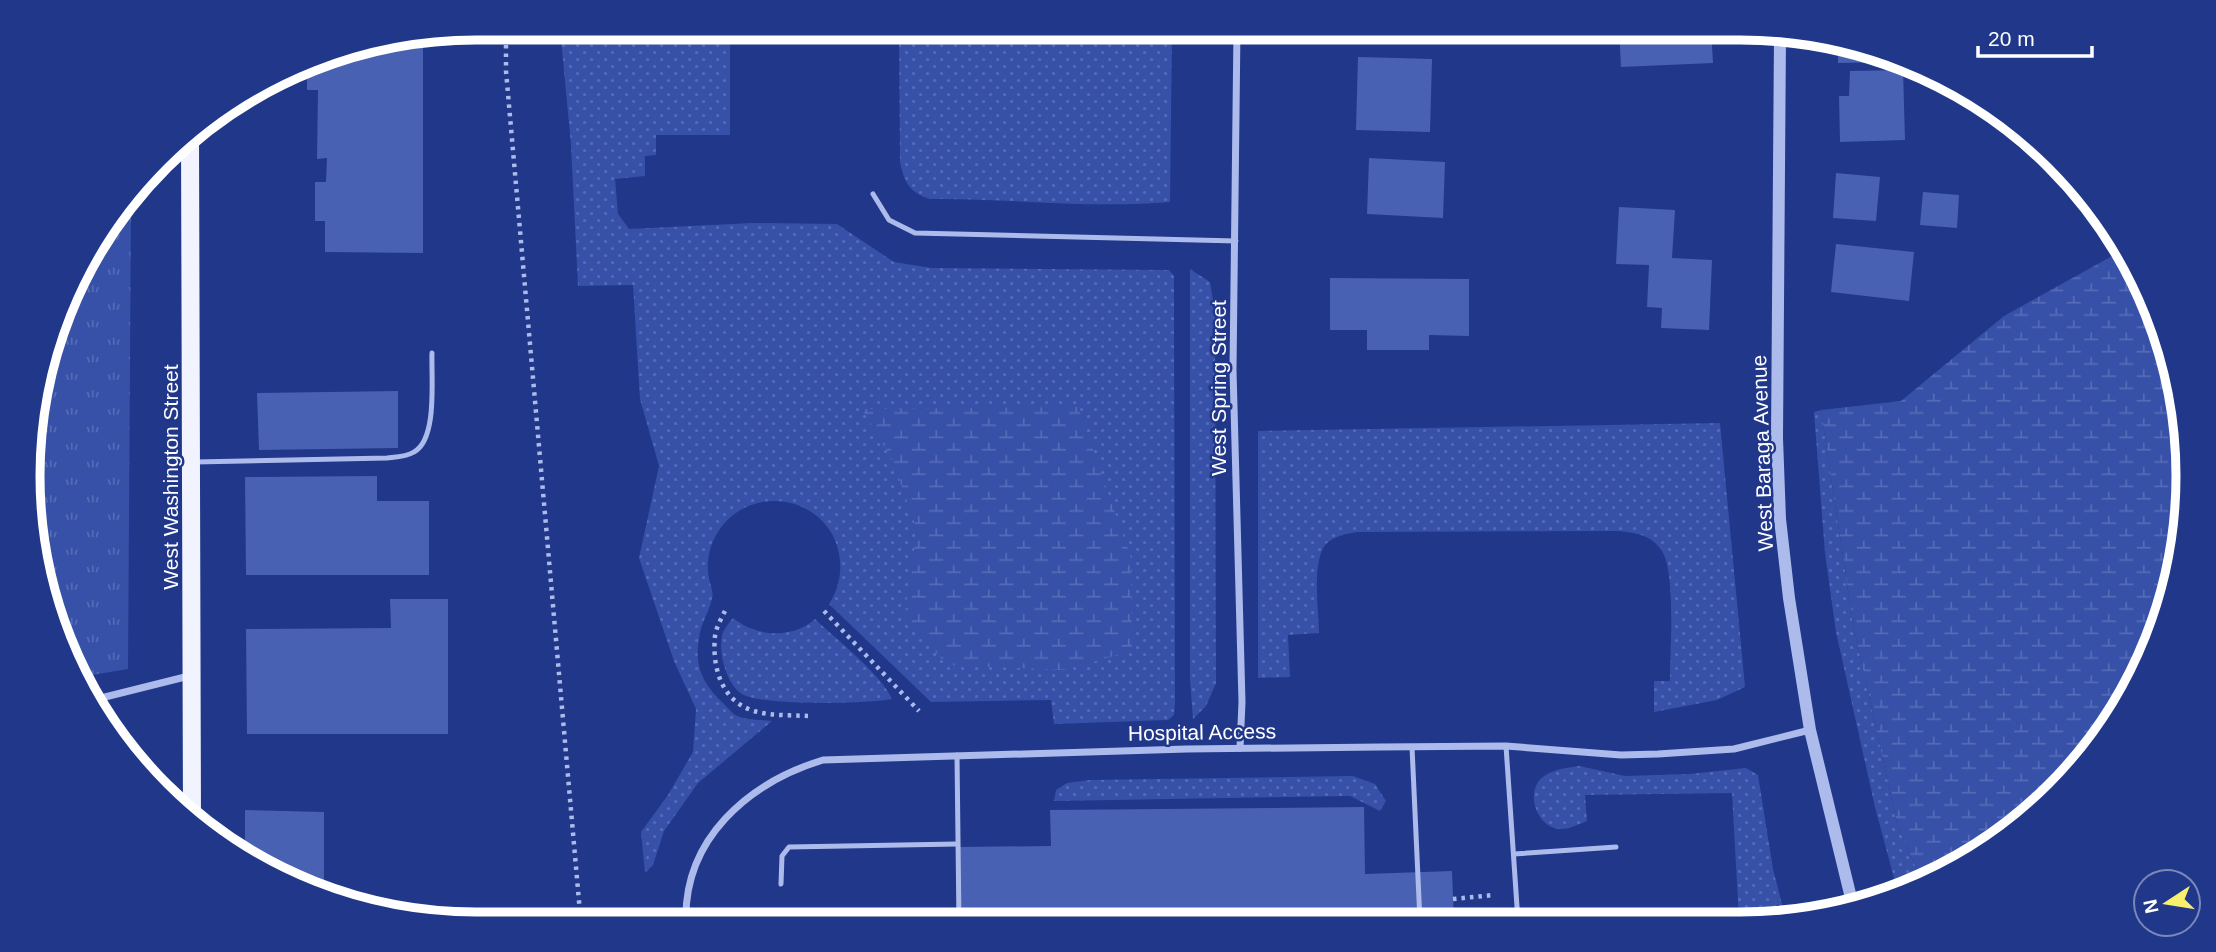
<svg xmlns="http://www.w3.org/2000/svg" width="2216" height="952" viewBox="0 0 2216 952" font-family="Arial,sans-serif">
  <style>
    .grass { fill: url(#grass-dots) }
    .wetland { fill: url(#wetland-marsh) }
    .park { fill: url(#park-tufts) }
    .building { fill: #4961b2 }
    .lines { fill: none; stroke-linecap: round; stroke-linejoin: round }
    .path { stroke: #acbbeb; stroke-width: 4.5; stroke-dasharray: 3.5 5; stroke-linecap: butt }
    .service { stroke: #acbbeb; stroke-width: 5 }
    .minor { stroke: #acbbeb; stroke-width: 7 }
    .tertiary { stroke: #acbbeb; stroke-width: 12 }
    .primary { stroke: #f1f3fe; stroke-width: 18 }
    .labels { text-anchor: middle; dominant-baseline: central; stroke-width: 5; stroke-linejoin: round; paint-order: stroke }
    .street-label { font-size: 21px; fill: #fff; stroke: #20378a }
    .rim { fill: none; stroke: #fff; stroke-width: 9 }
  </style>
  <defs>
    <pattern id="grass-dots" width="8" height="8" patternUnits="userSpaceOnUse" patternTransform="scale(1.75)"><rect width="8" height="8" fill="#3751a9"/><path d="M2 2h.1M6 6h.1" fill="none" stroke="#556bb6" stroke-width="1.8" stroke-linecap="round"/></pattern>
    <pattern id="wetland-marsh" width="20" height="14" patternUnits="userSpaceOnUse" patternTransform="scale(1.75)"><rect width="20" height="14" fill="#3751a9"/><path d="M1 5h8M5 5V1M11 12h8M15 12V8" fill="none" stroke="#556bb6"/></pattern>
    <pattern id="park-tufts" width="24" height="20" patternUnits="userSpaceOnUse" patternTransform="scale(1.75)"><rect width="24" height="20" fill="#3751a9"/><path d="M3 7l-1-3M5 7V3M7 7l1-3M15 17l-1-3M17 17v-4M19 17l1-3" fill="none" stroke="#556bb6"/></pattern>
  </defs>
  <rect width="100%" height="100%" fill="#20378a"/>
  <g class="grass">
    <path d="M 560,28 L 730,28 L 730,135 L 656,135 L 656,155 L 645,156 L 645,176 L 615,179 L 618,214 L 629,229 L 752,223 L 837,224 L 894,262 L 931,268 L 1169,270 L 1174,276 L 1175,704 L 1174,715 L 1168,720 L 1054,724 L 1051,700 L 931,702 L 829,604 C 843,582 844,557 832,534 C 806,489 739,490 715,537 C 709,548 706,565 709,578 C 710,585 714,591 712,599 C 709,612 700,625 699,639 C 694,668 704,685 724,704 C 729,709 734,716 740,717 C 750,720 762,720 772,721 L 698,783 L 664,831 L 653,865 L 645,873 L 641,832 L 668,795 L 693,752 L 696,709 L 674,661 L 639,558 L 659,466 L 640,399 L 633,285 L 578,286 L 571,145 Z"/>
    <path d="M 899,28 L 1172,28 L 1170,202 C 1091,209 1010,198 930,199 C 910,193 904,182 900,162 Z"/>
    <path d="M 1190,269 L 1210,282 L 1215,312 L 1216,683 L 1206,706 L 1193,719 L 1190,680 Z"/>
    <path d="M 1821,410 L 1853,624 L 1897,823 L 1923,884 L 1898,893 L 1875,807 L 1836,632 L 1825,553 L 1814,412 Z"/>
    <path d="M 1720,423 L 1745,687 L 1717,700 L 1654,712 L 1654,681 L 1670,681 C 1670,652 1676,573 1662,551 C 1652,535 1636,533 1619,531 L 1357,532 C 1346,534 1334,536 1326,544 C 1311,561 1319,612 1319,633 L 1288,635 L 1290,677 L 1258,678 L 1258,431 Z"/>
    <path d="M 733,618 C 755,636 792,640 815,619 C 835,638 882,675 892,699 C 867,704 760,706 742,694 C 727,685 718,653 722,636 C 723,630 729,623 733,618 Z"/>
    <path d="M 1579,766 L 1625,776 L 1690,774 L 1746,768 L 1758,775 L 1773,869 L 1786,920 L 1739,920 L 1732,793 L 1585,795 L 1587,821 C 1579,824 1568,830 1560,829 C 1539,828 1527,799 1538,782 C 1547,770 1565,768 1579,766 Z"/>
    <path d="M 1353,776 L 1375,784 L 1386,801 L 1380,811 L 1350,796 L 1054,801 L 1056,790 L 1067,783 L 1090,780 Z"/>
    <path d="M 1497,909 L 1498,921 L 1457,921 L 1457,912 Z"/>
  </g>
  <g class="wetland">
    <path d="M 2121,251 L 2142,278 L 2187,447 L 2164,620 L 2112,725 L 2013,831 L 1923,884 L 1897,823 L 1853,624 L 1821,410 L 1901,401 L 2004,316 Z"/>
    <path d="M 1078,407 L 1131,558 L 1132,651 L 1064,670 L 947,665 L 904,618 L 917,530 L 893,461 L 862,409 Z"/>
  </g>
  <path class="park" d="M 131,200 L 128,669 L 80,677 L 32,535 L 37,389 L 88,252 Z"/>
  <g class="building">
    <path d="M 1619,28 L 1711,28 L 1713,63 L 1621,67 Z"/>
    <path d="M 423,37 L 423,253 L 325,252 L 325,221 L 315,221 L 315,182 L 326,182 L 327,158 L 317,159 L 318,90 L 307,90 L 307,66 L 332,52 Z"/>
    <path d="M 1838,44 L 1884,52 L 1889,55 L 1889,62 L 1838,63 Z"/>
    <path d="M 1358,57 L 1432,59 L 1430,132 L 1356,130 Z"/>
    <path d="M 1903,70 L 1905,140 L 1840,142 L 1839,96 L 1849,96 L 1850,71 Z"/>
    <path d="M 1369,158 L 1445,162 L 1443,218 L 1367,214 Z"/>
    <path d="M 1836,173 L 1880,177 L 1876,221 L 1833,218 Z"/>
    <path d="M 1923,192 L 1959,195 L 1957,228 L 1920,225 Z"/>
    <path d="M 1619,207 L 1675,210 L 1672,258 L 1712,260 L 1709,330 L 1661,328 L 1662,308 L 1647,307 L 1649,265 L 1616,264 Z"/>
    <path d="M 1836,244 L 1914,252 L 1909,301 L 1831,292 Z"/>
    <path d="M 1330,278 L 1469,279 L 1469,336 L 1429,335 L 1429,350 L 1367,350 L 1367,330 L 1330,330 Z"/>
    <path d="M 398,391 L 398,448 L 259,450 L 257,393 Z"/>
    <path d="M 377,476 L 377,501 L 429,501 L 429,575 L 246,575 L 245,477 Z"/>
    <path d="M 390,599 L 448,599 L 448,734 L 247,734 L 246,629 L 391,628 Z"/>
    <path d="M 1364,807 L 1365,874 L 1452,871 L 1454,921 L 961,923 L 959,847 L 1051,846 L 1050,810 Z"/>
    <path d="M 245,810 L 324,812 L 324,896 L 245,850 Z"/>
  </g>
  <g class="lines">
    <g class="path">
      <path d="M 506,28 L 506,71 L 581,924"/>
      <path d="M 725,611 C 721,619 716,628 715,636 C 712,667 721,701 754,711 C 770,716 790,715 808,716"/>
      <path d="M 824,611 L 919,711"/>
      <path d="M 1453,899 L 1494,895"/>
    </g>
    <g class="service">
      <path d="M 873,194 L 889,220 L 915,233 L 1236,241"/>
      <path d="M 195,462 L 387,458 C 396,457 406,457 414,452 C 438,439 431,377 432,353"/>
      <path d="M 1506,746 L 1518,921"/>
      <path d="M 1412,747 L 1420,921"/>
      <path d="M 957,755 L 959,923"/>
      <path d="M 1514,854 L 1616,847"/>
      <path d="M 781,884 L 782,856 L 789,847 L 957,844"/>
    </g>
    <g class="minor">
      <path d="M 1237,28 L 1233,370 L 1242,702 L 1240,748"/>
      <path d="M 89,701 L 189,676"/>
      <path d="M 686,923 C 683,839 748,783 823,760 L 1187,749 L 1380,747 L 1506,746 L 1621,755 L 1658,754 L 1734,749 L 1810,730"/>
    </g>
    <path class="tertiary" d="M 1780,35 L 1777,438 L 1780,519 L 1789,598 L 1810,730 L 1853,906"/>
    <path class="primary" d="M 190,134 L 192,820"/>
  </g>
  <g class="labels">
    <g class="street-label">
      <text transform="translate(1218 388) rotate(-90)">West Spring Street</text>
      <text transform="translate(1762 453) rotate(-92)">West Baraga Avenue</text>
      <text transform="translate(170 477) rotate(-90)">West Washington Street</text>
      <text transform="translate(1202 732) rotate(-1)">Hospital Access</text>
    </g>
  </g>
  <path d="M0 0H2216V952H0ZM476 40H1740A436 436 0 0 1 2176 476V476A436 436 0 0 1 1740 912H476A436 436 0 0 1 40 476V476A436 436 0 0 1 476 40Z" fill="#20378a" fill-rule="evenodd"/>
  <path class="rim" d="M476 40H1740A436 436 0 0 1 2176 476V476A436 436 0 0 1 1740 912H476A436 436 0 0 1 40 476V476A436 436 0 0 1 476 40Z"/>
  <g transform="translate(2167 903) rotate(258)"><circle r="33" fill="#20378a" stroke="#7987b9" stroke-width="2"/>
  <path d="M0-5L12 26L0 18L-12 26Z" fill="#f8ef6d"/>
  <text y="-10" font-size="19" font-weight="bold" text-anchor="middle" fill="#ffffff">N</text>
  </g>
  <path d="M1978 46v10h114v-10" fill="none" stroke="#ffffff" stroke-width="3.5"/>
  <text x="1988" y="46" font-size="21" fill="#ffffff" stroke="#20378a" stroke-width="5" paint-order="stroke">20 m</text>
</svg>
